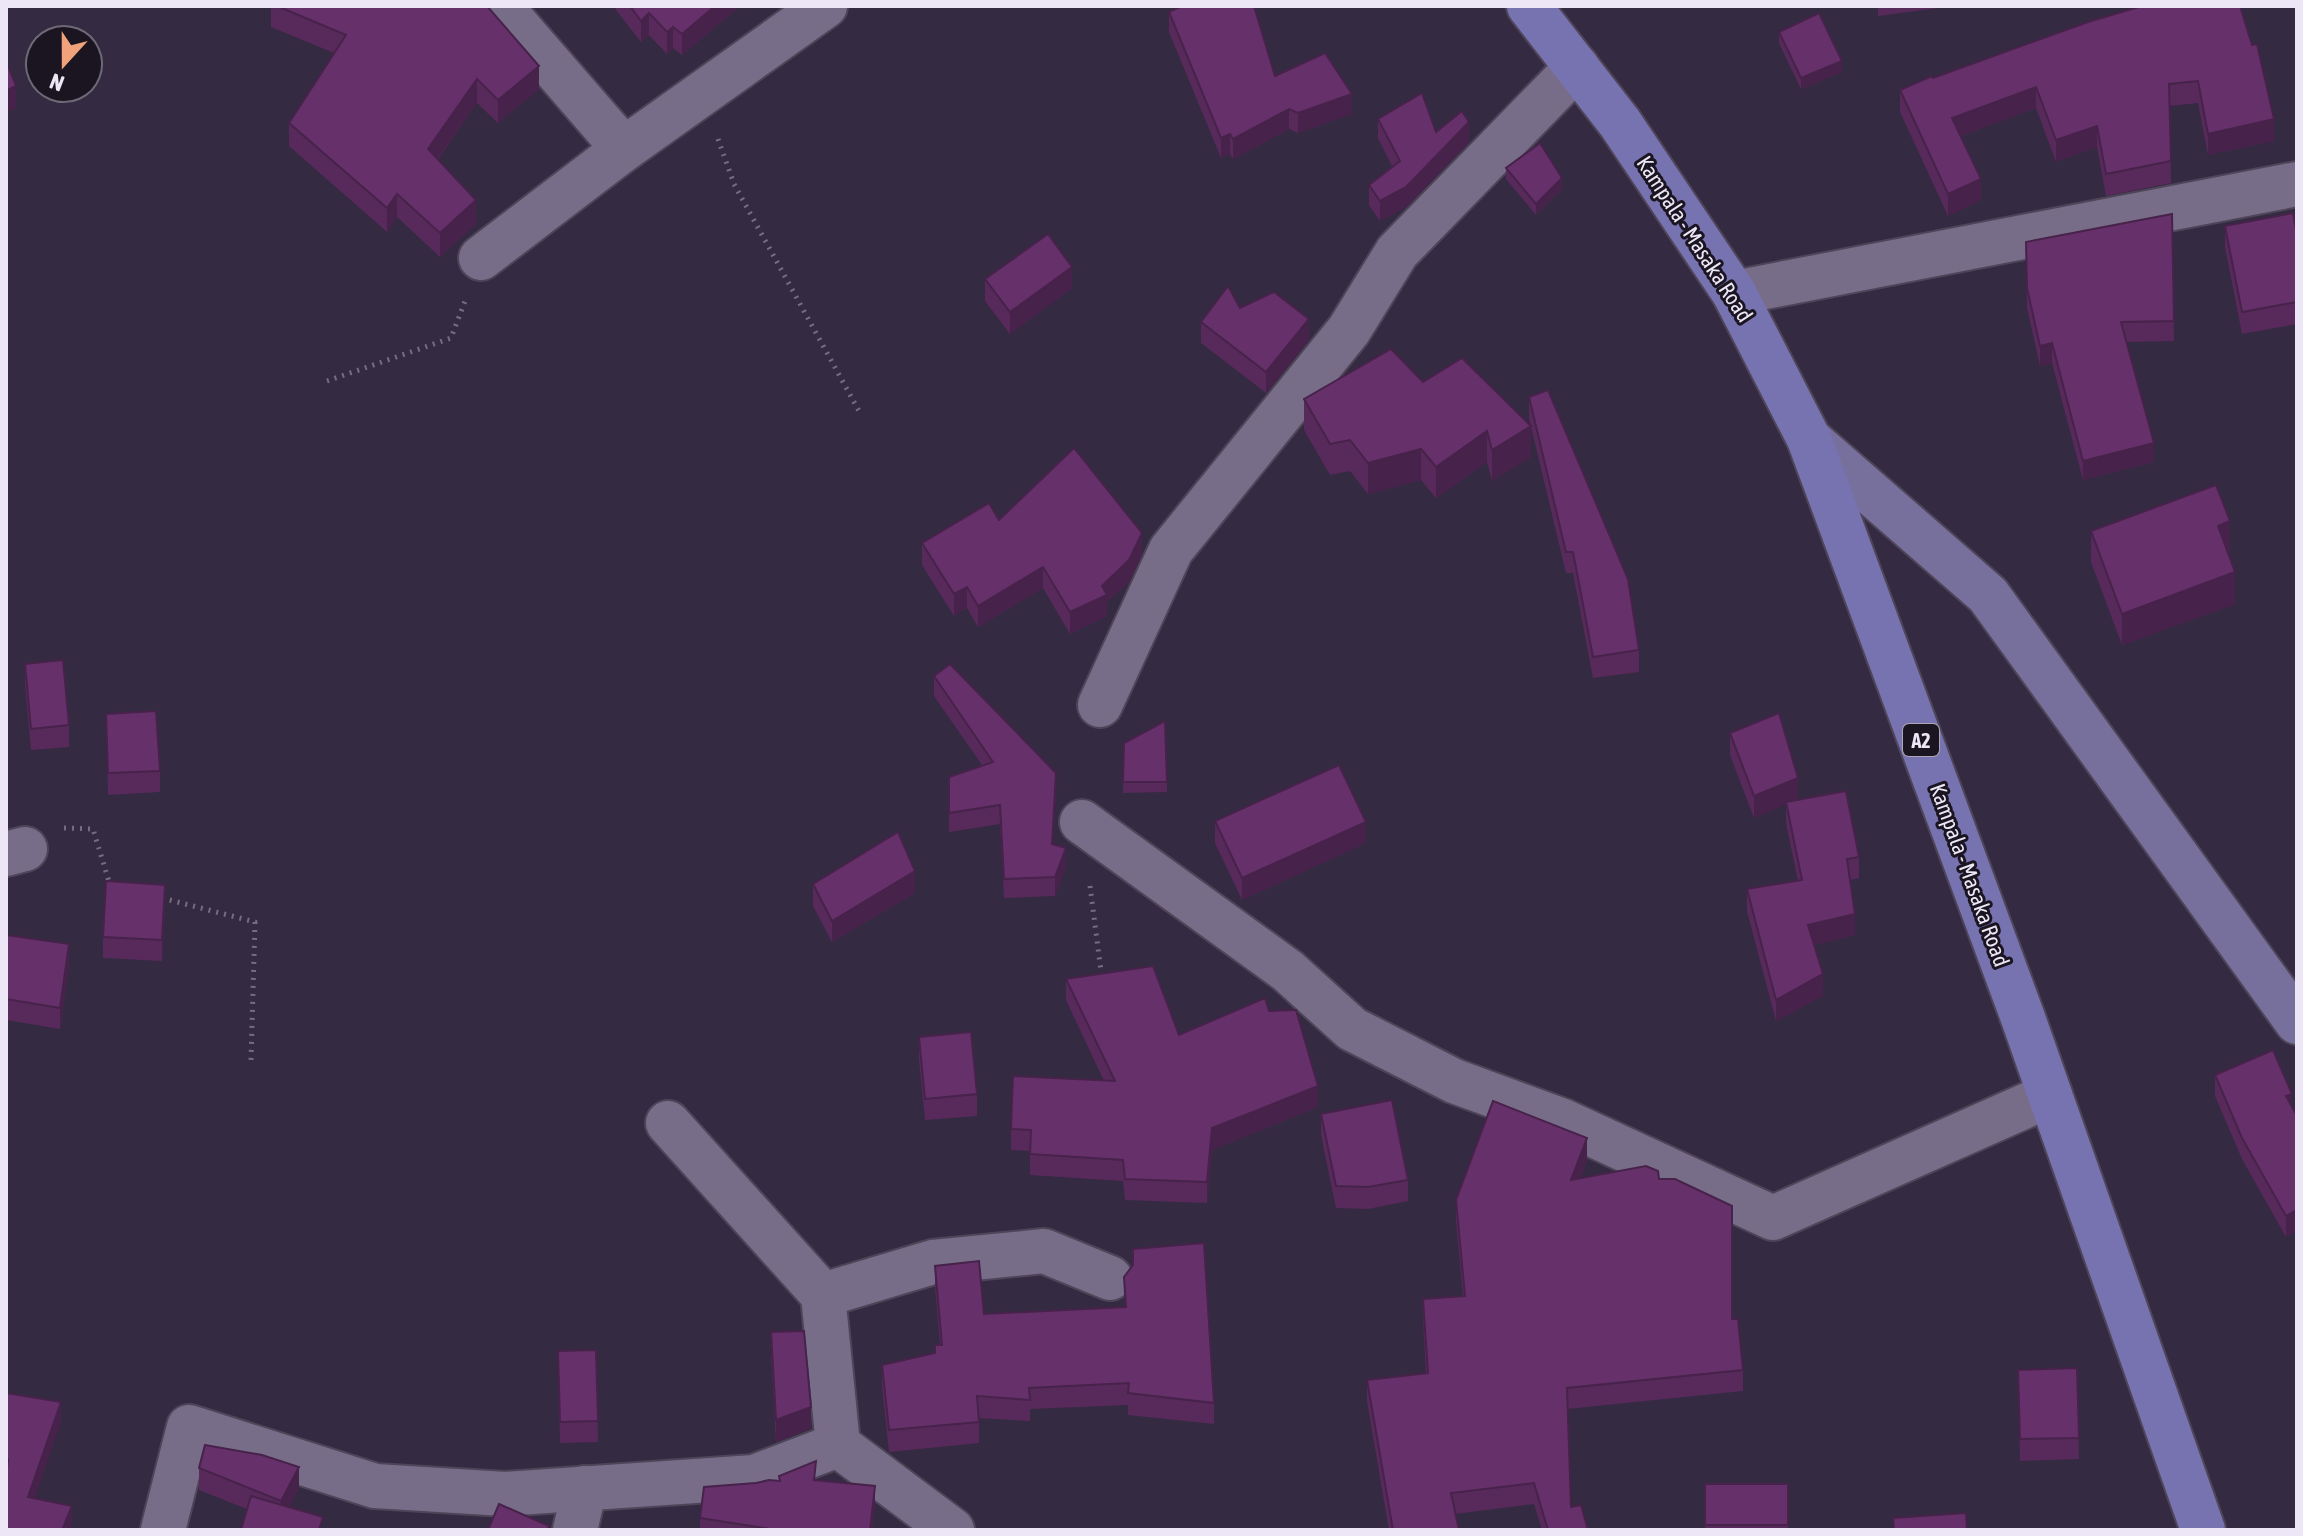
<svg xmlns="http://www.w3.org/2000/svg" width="2303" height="1536" viewBox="0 0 2303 1536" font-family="'Asap Condensed',sans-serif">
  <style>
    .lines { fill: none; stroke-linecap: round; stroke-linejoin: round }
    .street-casing { stroke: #4e4559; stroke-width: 48 }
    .secondary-casing { stroke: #4e4559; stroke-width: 48 }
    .primary-casing { stroke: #4e4559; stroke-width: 48 }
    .path { stroke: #756d82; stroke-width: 5; stroke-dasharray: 2 6; stroke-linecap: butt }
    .street { stroke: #786d88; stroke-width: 44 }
    .secondary { stroke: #78709c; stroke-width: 44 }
    .primary { stroke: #7772b0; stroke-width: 44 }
    .wall { fill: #582a5b }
    .shaded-wall { fill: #47224a }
    .building { fill: #66316a; stroke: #47224a; stroke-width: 2 }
    .labels { text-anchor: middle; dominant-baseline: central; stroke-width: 6; stroke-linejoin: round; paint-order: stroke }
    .shield { fill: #1a1520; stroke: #ada7b6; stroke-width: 2 }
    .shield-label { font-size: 20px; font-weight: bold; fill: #ece6f6 }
    .street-label { font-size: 22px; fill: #ece6f6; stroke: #1a1520 }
  </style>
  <rect width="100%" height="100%" fill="#342a42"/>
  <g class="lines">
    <defs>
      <g id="street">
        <path d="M 500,6 L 624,149"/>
        <path d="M 481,258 L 624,149 L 825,6"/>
        <path d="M 1734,293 L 2297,184"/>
        <path d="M 1100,705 L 1171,550 L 1349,330 L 1397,252 L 1577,67"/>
        <path d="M 1082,822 L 1288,971 L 1352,1029 L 1454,1081 L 1563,1121 L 1773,1218 L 2050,1095"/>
        <path d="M 6,854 L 25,849"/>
        <path d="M 668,1123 L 823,1295 L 838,1445 L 952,1530"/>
        <path d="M 823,1295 L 933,1262 L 1044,1251 L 1110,1278"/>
        <path d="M 163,1530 L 189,1427 L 375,1486 L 505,1494 L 754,1477 L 838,1445"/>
        <path d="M 575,1530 L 585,1488"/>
      </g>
      <path id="secondary" d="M 1809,439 L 1988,595 L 2297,1022"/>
      <path id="primary" d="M 1529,6 L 1620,123 L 1734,293 L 1809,439 L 2023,1018 L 2203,1530"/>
    </defs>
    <use href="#street" class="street-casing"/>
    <use href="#secondary" class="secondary-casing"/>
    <use href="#primary" class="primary-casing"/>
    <g class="path">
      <path d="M 718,139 L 734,184 L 859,411"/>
      <path d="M 327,381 L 451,338 L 465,301"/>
      <path d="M 64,828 L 93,829 L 110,885 L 113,885"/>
      <path d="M 1090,886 L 1102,979"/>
      <path d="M 162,898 L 255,922 L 251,1060"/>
    </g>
    <use href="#street" class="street"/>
    <use href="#secondary" class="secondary"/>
    <use href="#primary" class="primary"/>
  </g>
  <g class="wall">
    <path d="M 271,6 L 487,6 L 539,89 L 498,123 L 477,103 L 438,159 L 476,224 L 440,257 L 397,217 L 387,232 L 289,146 L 289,123 L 334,53 L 271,27 Z"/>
    <path d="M 616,6 L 740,6 L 682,55 L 673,48 L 667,54 L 649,35 L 641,42 L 616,10 Z"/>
    <path d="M 1878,6 L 1953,6 L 1878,16 Z"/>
    <path d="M 1169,12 L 1275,76 L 1352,114 L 1298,133 L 1289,129 L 1233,159 L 1230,154 L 1221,158 L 1169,32 Z"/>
    <path d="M 1779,32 L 1842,72 L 1801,89 L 1779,43 Z"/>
    <path d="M 2252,45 L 2274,141 L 2208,155 L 2198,103 L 2170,106 L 2171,183 L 2106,196 L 2097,147 L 2056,162 L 2036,108 L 1961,136 L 1981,200 L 1948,216 L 1900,112 L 1900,90 L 1933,78 Z"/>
    <path d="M 1378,119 L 1436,132 L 1469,142 L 1406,207 L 1380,221 L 1369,205 L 1369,185 L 1392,166 L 1378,138 Z"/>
    <path d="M 1506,168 L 1562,189 L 1536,215 L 1506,179 Z"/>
    <path d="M 2172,214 L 2174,341 L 2126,342 L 2154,462 L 2083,480 L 2052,363 L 2040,366 L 2027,308 L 2026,242 Z"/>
    <path d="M 2225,226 L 2297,235 L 2297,324 L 2242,334 L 2225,247 Z"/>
    <path d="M 985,279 L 1072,288 L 1010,334 L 985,301 Z"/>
    <path d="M 1240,308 L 1309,340 L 1266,393 L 1201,343 L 1201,322 Z"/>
    <path d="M 1423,382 L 1531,457 L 1492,481 L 1487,462 L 1436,498 L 1421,480 L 1368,494 L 1350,471 L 1330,475 L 1304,430 L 1304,399 Z"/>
    <path d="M 1529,397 L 1639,650 L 1639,672 L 1593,678 L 1573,573 L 1566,573 L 1529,418 Z"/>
    <path d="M 999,520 L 1142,554 L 1129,582 L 1107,602 L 1107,616 L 1070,634 L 1043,588 L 978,627 L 967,608 L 954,616 L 922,565 L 922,543 Z"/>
    <path d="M 2091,531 L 2230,552 L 2228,553 L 2235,604 L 2122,645 L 2091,562 Z"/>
    <path d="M 25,664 L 69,725 L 69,747 L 31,750 L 25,685 Z"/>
    <path d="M 934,676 L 1056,793 L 1053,844 L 1066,867 L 1055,896 L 1004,898 L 1000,824 L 949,832 L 949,777 L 982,765 L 934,696 Z"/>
    <path d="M 2297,712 L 2297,737 L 2296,734 L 2296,713 Z"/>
    <path d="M 106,714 L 160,771 L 160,792 L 108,795 Z"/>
    <path d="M 1730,733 L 1798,799 L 1795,800 L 1859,857 L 1859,878 L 1850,880 L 1855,935 L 1814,945 L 1823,996 L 1776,1021 L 1747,911 L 1747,889 L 1798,881 L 1786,823 L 1786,804 L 1754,818 L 1730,755 Z"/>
    <path d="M 1124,743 L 1167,782 L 1167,792 L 1123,793 Z"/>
    <path d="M 1215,821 L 1366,843 L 1242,900 L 1215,843 Z"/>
    <path d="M 813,884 L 915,893 L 832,942 L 813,906 Z"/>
    <path d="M 165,907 L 162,961 L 103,958 L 103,937 Z"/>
    <path d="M 6,935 L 69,966 L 60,1029 L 6,1020 Z"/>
    <path d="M 1066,979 L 1179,1035 L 1269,1011 L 1318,1107 L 1212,1150 L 1207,1203 L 1125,1200 L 1123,1181 L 1030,1175 L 1030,1151 L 1011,1150 L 1011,1129 L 1104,1081 L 1066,1000 Z"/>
    <path d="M 919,1037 L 977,1094 L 977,1116 L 925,1120 L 919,1059 Z"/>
    <path d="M 2215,1075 L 2292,1106 L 2286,1237 L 2242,1159 L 2215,1096 Z"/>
    <path d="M 1321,1114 L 1408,1180 L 1408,1201 L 1368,1209 L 1336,1208 L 1321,1135 Z"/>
    <path d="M 1587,1160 L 1580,1179 L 1659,1179 L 1732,1319 L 1743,1370 L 1743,1391 L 1567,1409 L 1571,1507 L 1588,1530 L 1542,1530 L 1534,1504 L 1455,1514 L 1459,1530 L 1389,1530 L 1367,1401 L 1367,1380 L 1426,1373 L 1423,1320 L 1423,1299 L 1463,1296 L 1456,1221 L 1456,1200 Z"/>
    <path d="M 935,1266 L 984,1314 L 1125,1307 L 1124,1277 L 1214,1403 L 1214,1424 L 1128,1415 L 1128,1405 L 1030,1409 L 1030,1421 L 979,1418 L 979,1443 L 889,1452 L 882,1387 L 882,1365 L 935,1353 L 940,1345 L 935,1287 Z"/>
    <path d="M 771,1332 L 811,1428 L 776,1442 L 771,1354 Z"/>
    <path d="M 596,1350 L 598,1442 L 560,1443 L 558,1351 Z"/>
    <path d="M 2077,1368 L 2079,1459 L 2020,1461 L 2018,1370 Z"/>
    <path d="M 199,1468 L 299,1488 L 289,1507 L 323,1530 L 247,1509 L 199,1490 Z"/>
    <path d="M 816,1480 L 875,1505 L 872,1530 L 700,1530 L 700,1518 L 756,1483 Z"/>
    <rect x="1705" y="1484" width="83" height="46"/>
  </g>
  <g class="shaded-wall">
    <path d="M 715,6 L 740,6 L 682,55 L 682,34 Z"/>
    <path d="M 649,13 L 649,35 L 641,42 L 641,21 Z"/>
    <path d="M 673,27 L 673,48 L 667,54 L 667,32 Z"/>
    <path d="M 1842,61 L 1842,72 L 1801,89 L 1801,78 Z"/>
    <path d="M 539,66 L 539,89 L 498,123 L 498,100 Z"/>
    <path d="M 477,79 L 477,103 L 428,172 L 428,149 Z"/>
    <path d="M 16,86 L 16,108 L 6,112 L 6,91 Z"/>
    <path d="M 2036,87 L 2036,108 L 1952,139 L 1952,118 Z"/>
    <path d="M 1352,94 L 1352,114 L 1298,133 L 1298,113 Z"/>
    <path d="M 1289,109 L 1289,129 L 1233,159 L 1233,139 Z"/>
    <path d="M 2274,119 L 2274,141 L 2208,155 L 2208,134 Z"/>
    <path d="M 1469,122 L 1469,142 L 1406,207 L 1380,221 L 1380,201 Z"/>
    <path d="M 2097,126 L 2097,147 L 2056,162 L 2056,140 Z"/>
    <path d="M 1230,134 L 1230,154 L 1221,158 L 1221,138 Z"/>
    <path d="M 1562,178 L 1562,189 L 1536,215 L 1536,204 Z"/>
    <path d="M 1981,179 L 1981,200 L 1948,216 L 1948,194 Z"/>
    <path d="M 397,194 L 397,217 L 387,232 L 387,208 Z"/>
    <path d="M 476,200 L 476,224 L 440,257 L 440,233 Z"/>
    <path d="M 1072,267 L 1072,288 L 1010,334 L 1010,312 Z"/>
    <path d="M 1309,319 L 1309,340 L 1266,393 L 1266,372 Z"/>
    <path d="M 2052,343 L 2052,363 L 2040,366 L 2040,346 Z"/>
    <path d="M 1531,426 L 1531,457 L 1492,481 L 1492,450 Z"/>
    <path d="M 1487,431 L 1487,462 L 1436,498 L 1436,467 Z"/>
    <path d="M 2154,443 L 2154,462 L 2083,480 L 2083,461 Z"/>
    <path d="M 1421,449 L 1421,480 L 1368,494 L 1368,463 Z"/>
    <path d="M 2230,521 L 2230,552 L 2218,557 L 2218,526 Z"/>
    <path d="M 1142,533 L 1142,554 L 1129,582 L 1107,602 L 1107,616 L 1070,634 L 1070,612 L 1102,586 Z"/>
    <path d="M 1043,567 L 1043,588 L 978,627 L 978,606 Z"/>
    <path d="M 2235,572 L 2235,604 L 2122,645 L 2122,614 Z"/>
    <path d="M 967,587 L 967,608 L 954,616 L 954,594 Z"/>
    <path d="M 1056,773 L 1056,793 L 1052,864 L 1052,844 Z"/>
    <path d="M 1798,778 L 1798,799 L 1754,818 L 1754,796 Z"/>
    <path d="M 1366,822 L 1366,843 L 1242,900 L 1242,878 Z"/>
    <path d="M 1066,848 L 1066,867 L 1055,896 L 1055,877 Z"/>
    <path d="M 915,871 L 915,893 L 832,942 L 832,921 Z"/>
    <path d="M 165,885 L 165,907 L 162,961 L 162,940 Z"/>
    <path d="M 1855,914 L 1855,935 L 1808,946 L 1808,925 Z"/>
    <path d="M 69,944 L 69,966 L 60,1029 L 60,1008 Z"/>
    <path d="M 1823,974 L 1823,996 L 1776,1021 L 1776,1000 Z"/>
    <path d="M 1318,1086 L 1318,1107 L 1212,1150 L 1207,1203 L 1207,1182 L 1212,1128 Z"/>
    <path d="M 2292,1094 L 2292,1115 L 2286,1096 Z"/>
    <path d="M 1587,1138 L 1587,1160 L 1571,1202 L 1571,1180 Z"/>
    <path d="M 2297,1210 L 2297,1231 L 2286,1237 L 2286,1216 Z"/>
    <path d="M 61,1402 L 61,1423 L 28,1518 L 28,1497 Z"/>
    <path d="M 811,1407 L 811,1428 L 776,1442 L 776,1420 Z"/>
    <path d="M 299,1467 L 299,1488 L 281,1522 L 281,1501 Z"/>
    <path d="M 875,1486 L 875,1505 L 872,1530 L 870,1530 Z"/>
    <path d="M 72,1506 L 72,1527 L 71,1530 L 62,1530 Z"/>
  </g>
  <g class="building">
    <path d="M 277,6 L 487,6 L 539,66 L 498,100 L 477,79 L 428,149 L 476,200 L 440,233 L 397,194 L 387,208 L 289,123 L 346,35 Z"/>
    <path d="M 630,6 L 715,6 L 682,34 L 673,27 L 667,32 L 649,13 L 641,21 Z"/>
    <path d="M 1182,6 L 1254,6 L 1275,76 L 1325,53 L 1352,94 L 1298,113 L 1289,109 L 1233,139 L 1230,134 L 1221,138 L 1169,12 Z"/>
    <path d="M 2142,6 L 2240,6 L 2252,45 L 2257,44 L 2274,119 L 2208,134 L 2198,81 L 2169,84 L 2171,161 L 2106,174 L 2097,126 L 2056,140 L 2036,87 L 1952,118 L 1981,179 L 1948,194 L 1900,90 L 1932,76 L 1933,78 L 2088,22 Z"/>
    <path d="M 1819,13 L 1842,61 L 1801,78 L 1779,32 Z"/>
    <path d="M 6,61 L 16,86 L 6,91 Z"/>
    <path d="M 1422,93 L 1436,132 L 1462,111 L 1469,122 L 1406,187 L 1380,201 L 1369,185 L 1400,161 L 1378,119 Z"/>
    <path d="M 1540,143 L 1562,178 L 1536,204 L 1506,168 Z"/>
    <path d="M 2293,213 L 2297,235 L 2297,302 L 2242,312 L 2225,226 Z"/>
    <path d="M 2172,214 L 2174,321 L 2121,322 L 2154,443 L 2083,461 L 2052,343 L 2040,346 L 2027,288 L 2026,242 Z"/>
    <path d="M 1048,234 L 1072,267 L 1010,312 L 985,279 Z"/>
    <path d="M 1228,286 L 1240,308 L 1274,292 L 1309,319 L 1266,372 L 1201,322 Z"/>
    <path d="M 1391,349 L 1423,382 L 1462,358 L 1531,426 L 1492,450 L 1487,431 L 1436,467 L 1421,449 L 1368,463 L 1350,440 L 1330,444 L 1304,399 Z"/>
    <path d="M 1548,390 L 1628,579 L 1639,650 L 1593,657 L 1573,552 L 1566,552 L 1529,397 Z"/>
    <path d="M 1074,448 L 1142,533 L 1129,560 L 1102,586 L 1107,595 L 1070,612 L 1043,567 L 978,606 L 967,587 L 954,594 L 922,543 L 989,503 L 999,520 Z"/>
    <path d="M 2216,485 L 2230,521 L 2218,526 L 2235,572 L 2122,614 L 2091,531 Z"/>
    <path d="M 63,660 L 69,725 L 31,729 L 25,664 Z"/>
    <path d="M 950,664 L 1056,773 L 1052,844 L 1066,848 L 1055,877 L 1004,879 L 1000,805 L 949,813 L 949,777 L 993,762 L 934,676 Z"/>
    <path d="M 156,711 L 160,771 L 108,773 L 106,714 Z"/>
    <path d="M 1779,713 L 1798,778 L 1754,796 L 1730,733 Z"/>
    <path d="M 1165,721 L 1167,782 L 1123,782 L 1124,743 Z"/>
    <path d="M 1339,765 L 1366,822 L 1242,878 L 1215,821 Z"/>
    <path d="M 1846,791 L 1859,857 L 1847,859 L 1855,914 L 1808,925 L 1823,974 L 1776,1000 L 1747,889 L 1802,880 L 1786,802 Z"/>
    <path d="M 898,832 L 915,871 L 832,921 L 813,884 Z"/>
    <path d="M 106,881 L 165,885 L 162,940 L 103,937 Z"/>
    <path d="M 6,935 L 69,944 L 60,1008 L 6,999 Z"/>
    <path d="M 1153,966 L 1179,1035 L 1265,998 L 1269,1011 L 1296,1010 L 1318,1086 L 1212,1128 L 1207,1182 L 1125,1179 L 1123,1160 L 1030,1154 L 1031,1130 L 1011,1129 L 1013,1076 L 1115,1081 L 1066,979 Z"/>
    <path d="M 971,1032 L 977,1094 L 925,1099 L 919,1037 Z"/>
    <path d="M 2273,1050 L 2292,1094 L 2286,1096 L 2297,1116 L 2297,1210 L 2286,1216 L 2242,1138 L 2215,1075 Z"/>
    <path d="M 1392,1100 L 1408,1180 L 1368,1187 L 1336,1186 L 1321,1114 Z"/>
    <path d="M 1493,1101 L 1587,1138 L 1571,1180 L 1646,1166 L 1658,1171 L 1659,1179 L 1675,1179 L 1732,1206 L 1732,1319 L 1738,1319 L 1743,1370 L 1567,1388 L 1571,1507 L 1581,1505 L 1588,1530 L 1548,1530 L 1534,1483 L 1451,1493 L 1459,1530 L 1393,1530 L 1367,1380 L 1428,1373 L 1423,1299 L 1465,1296 L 1456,1200 Z"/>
    <path d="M 1204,1243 L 1214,1403 L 1128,1393 L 1129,1383 L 1029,1388 L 1030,1400 L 977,1396 L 979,1422 L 889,1430 L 882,1365 L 935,1353 L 935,1345 L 942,1345 L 935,1266 L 979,1261 L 984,1314 L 1126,1307 L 1124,1277 L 1133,1265 L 1133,1249 Z"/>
    <path d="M 804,1331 L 811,1407 L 776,1420 L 771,1332 Z"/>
    <path d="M 596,1350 L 598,1421 L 560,1422 L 558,1351 Z"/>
    <path d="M 2077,1368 L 2079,1438 L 2020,1439 L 2018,1370 Z"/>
    <path d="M 6,1393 L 61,1402 L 28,1497 L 72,1506 L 62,1530 L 6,1530 L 6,1477 L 8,1459 L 6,1459 Z"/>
    <path d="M 205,1445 L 262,1455 L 299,1467 L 281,1501 L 199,1468 Z"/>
    <path d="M 816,1461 L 814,1480 L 875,1486 L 870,1530 L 777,1530 L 700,1518 L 704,1487 L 756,1483 L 769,1480 L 780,1481 L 779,1476 Z"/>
    <rect x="1705" y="1484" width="83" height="41"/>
    <path d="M 251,1496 L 323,1517 L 319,1530 L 241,1530 Z"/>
    <path d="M 499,1504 L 549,1526 L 547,1530 L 488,1530 Z"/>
    <path d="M 1966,1513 L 1967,1530 L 1894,1530 L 1893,1518 Z"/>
  </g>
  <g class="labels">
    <rect class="shield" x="1903" y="724" width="36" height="32" rx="6"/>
    <g class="shield-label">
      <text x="1921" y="740">A2</text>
    </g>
    <g class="street-label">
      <text transform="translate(1695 239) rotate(57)">Kampala - Masaka Road</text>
      <text transform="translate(1970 875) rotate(70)">Kampala - Masaka Road</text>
    </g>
  </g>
  <rect width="2303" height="1536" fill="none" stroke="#ece6f6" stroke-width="16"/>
  <g transform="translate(64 64) rotate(201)"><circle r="38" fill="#1a1520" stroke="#6e6976" stroke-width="2"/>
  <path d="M0-6L14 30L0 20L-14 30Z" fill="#f1a27b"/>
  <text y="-12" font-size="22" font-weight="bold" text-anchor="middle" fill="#ece6f6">N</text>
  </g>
</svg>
